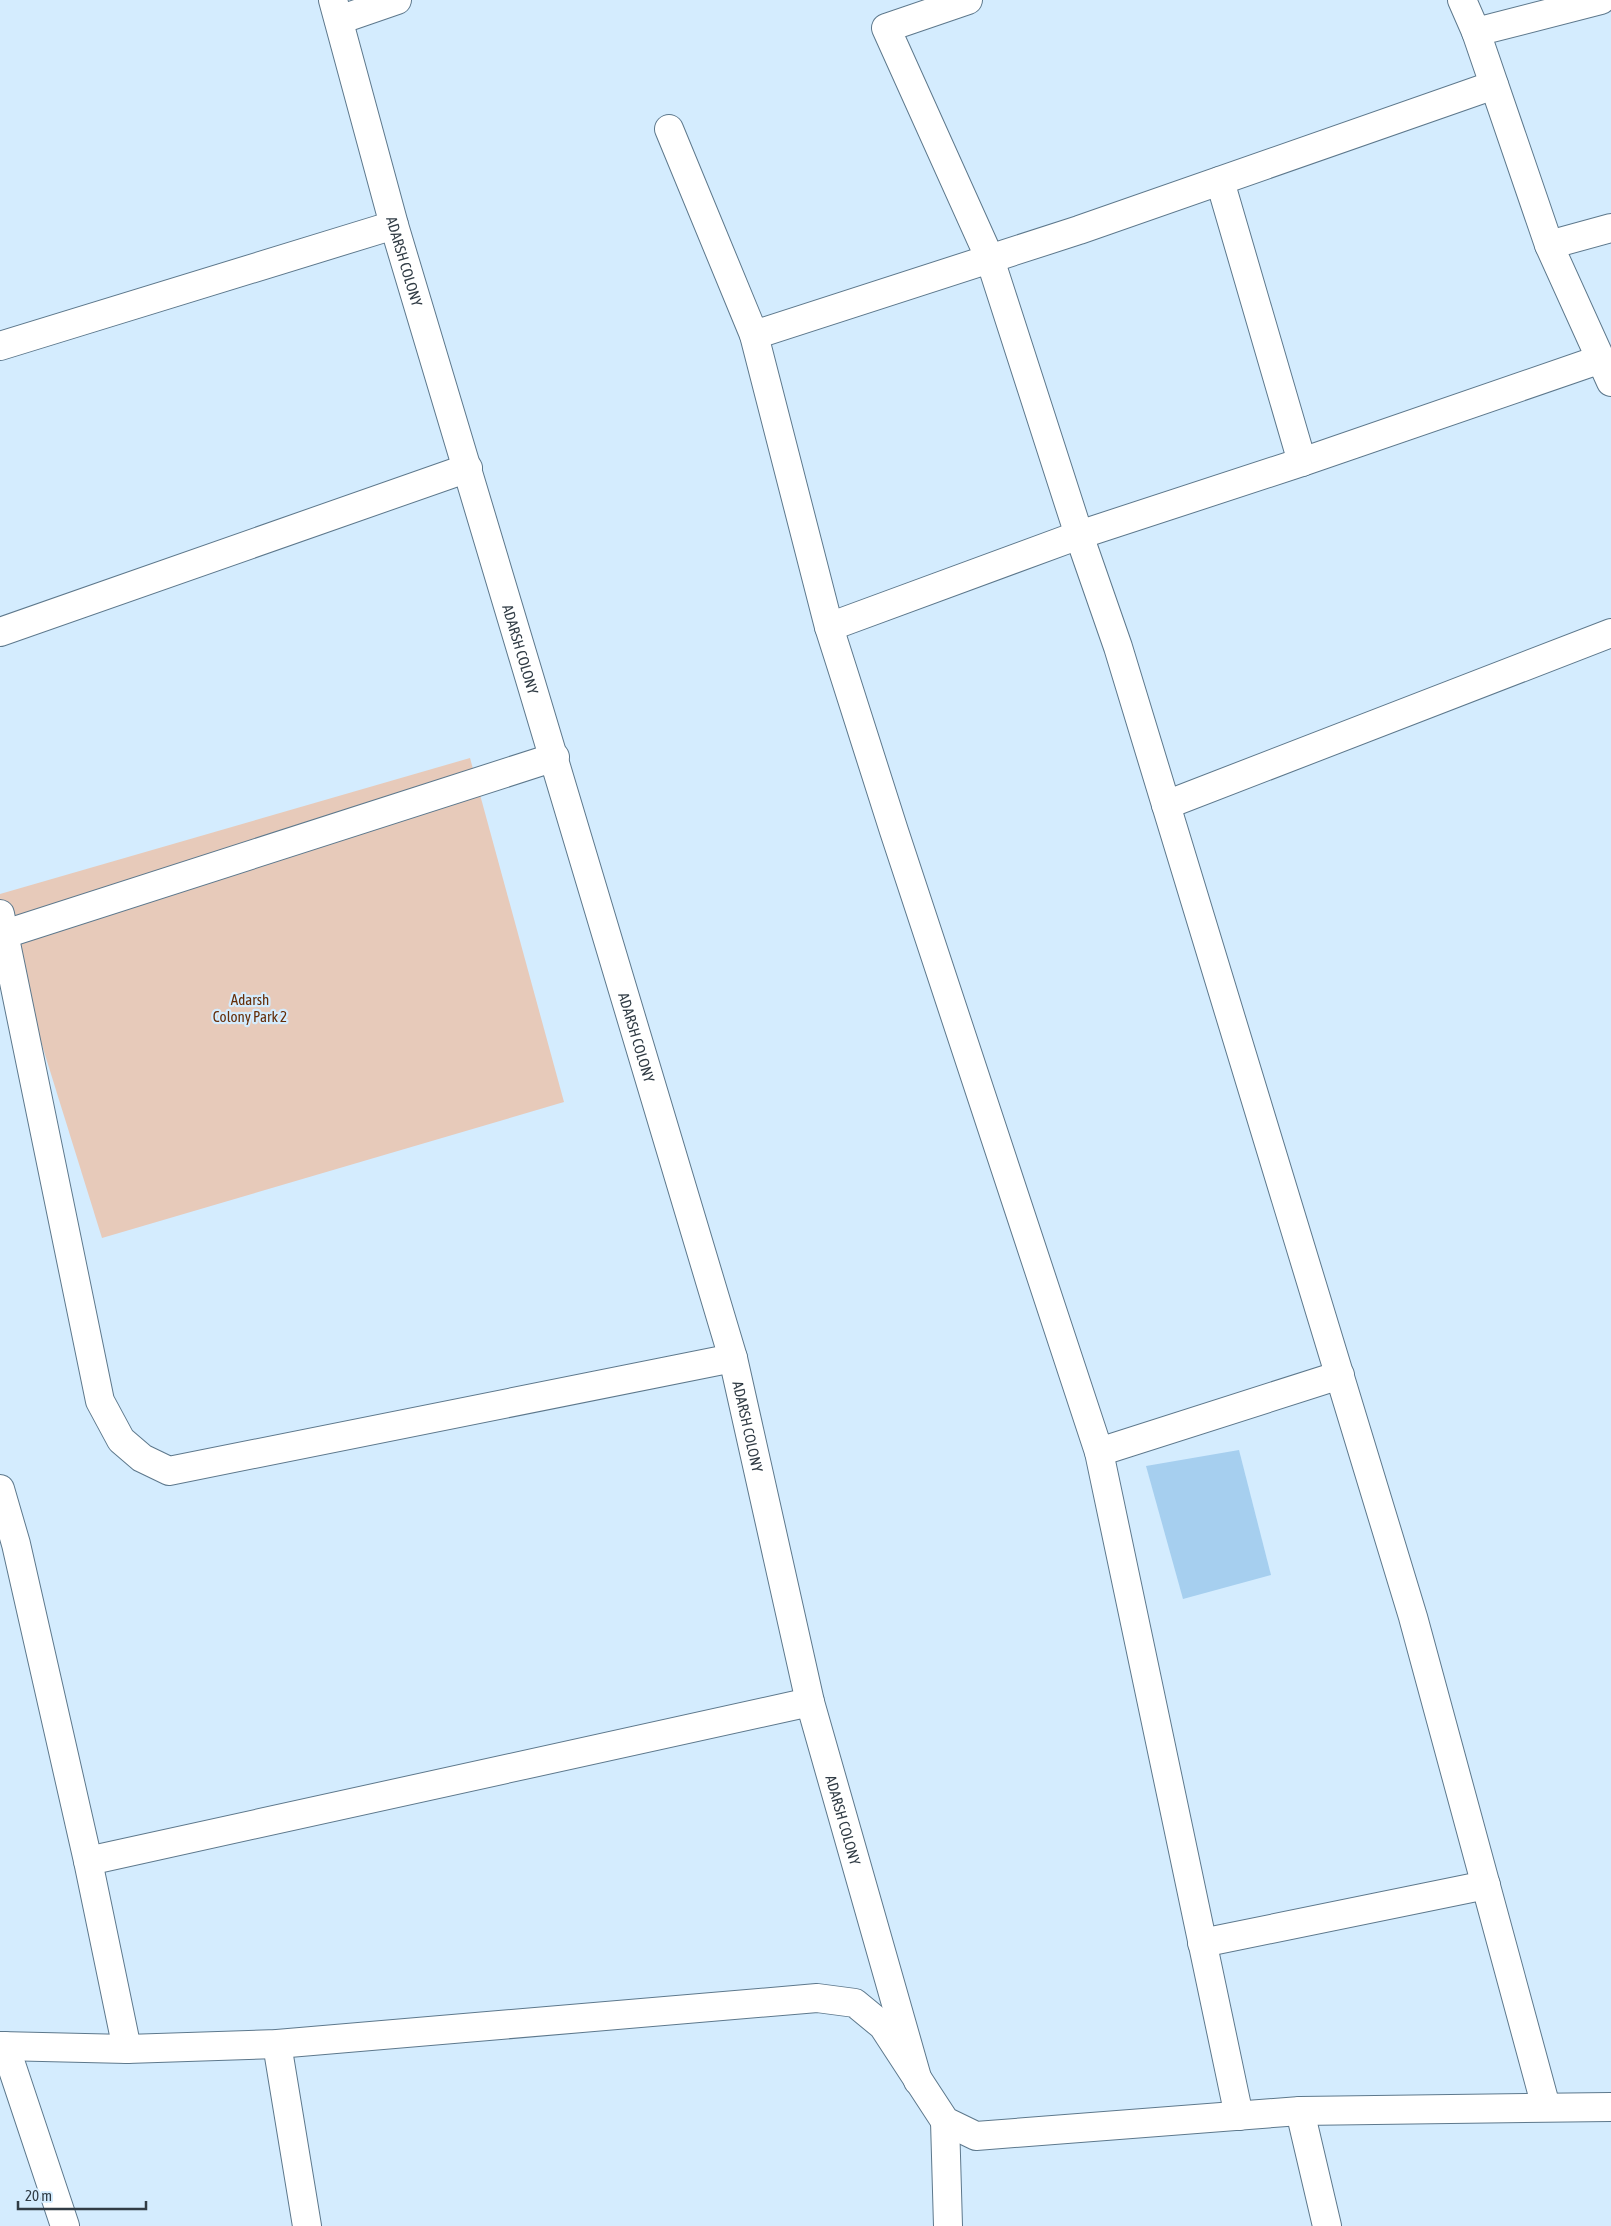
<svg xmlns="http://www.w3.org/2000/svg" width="1611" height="2226" viewBox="0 0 1611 2226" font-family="'Asap Condensed',sans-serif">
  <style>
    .green { fill: #e7caba }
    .building { fill: #a6cfef }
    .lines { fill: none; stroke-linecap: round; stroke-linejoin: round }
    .street-casing { stroke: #5d788c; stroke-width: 30 }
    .street { stroke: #fff; stroke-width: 28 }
    .labels { text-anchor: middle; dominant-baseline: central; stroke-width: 4.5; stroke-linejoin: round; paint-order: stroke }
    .street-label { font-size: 15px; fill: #313c45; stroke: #d4ecfe }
    .park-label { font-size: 15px; fill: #652d07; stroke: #d4ecfe }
  </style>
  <rect width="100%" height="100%" fill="#d4ecfe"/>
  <path class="green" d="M 470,758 L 564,1102 L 102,1238 L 0,910 L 0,894 Z"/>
  <path class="building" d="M 1239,1450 L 1271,1575 L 1183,1599 L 1146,1466 Z"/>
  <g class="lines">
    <defs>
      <g id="street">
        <path id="s1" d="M 333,0 L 394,225 L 733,1358 L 810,1702 L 918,2081"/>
        <path d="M 968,0 L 886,28 L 990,259 L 1079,535 L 1118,647 L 1413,1617 L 1546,2107"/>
        <path d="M 1462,0 L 1476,32 L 1549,245 L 1611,382"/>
        <path d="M 339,20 L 397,0"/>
        <path d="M 1476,32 L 1601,0"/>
        <path d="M 669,129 L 754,335 L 829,627 L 894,831 L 1099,1452 L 1340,1375"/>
        <path d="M 1220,181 L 1302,462"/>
        <path d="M 1549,245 L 1611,228"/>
        <path d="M 754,335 L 1079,230 L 1494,85"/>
        <path d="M 0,346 L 394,225"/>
        <path d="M 829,627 L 1079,535 L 1302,462 L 1601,359"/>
        <path d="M 0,632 L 468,468"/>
        <path d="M 1166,805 L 1611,633"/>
        <path d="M 0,914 L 100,1401 L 121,1440 L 142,1458 L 169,1471 L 733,1358"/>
        <path d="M 5,934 L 555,757"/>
        <path d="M 1099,1452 L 1239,2116"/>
        <path d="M 0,1489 L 16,1544 L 88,1861 L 127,2049"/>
        <path d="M 88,1861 L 810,1702"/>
        <path d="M 1202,1943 L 1486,1885"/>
        <path d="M 277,2044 L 307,2226"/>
        <path d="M 0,2046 L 127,2049 L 277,2044 L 817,1998 L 855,2003 L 883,2026 L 945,2121 L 976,2136 L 1300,2111 L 1611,2107"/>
        <path d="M 5,2046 L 65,2226"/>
        <path d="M 1300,2111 L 1327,2226"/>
        <path d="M 945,2121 L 948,2226"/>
      </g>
    </defs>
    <use href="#street" class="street-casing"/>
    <use href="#street" class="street"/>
  </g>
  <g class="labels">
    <g class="street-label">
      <text stroke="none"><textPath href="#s1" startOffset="271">ADARSH COLONY</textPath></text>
      <text stroke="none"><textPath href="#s1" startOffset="676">ADARSH COLONY</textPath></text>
      <text stroke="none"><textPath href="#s1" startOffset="1081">ADARSH COLONY</textPath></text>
      <text stroke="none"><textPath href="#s1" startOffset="1486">ADARSH COLONY</textPath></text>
      <text stroke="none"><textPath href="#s1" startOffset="1891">ADARSH COLONY</textPath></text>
    </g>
    <g class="park-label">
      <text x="250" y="999">Adarsh<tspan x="250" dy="17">Colony Park 2</tspan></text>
    </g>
  </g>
  <path d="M18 2201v8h128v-8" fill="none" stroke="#313c45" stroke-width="2.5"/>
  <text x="25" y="2201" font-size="15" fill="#313c45" stroke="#d4ecfe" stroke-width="4" paint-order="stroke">20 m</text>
</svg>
